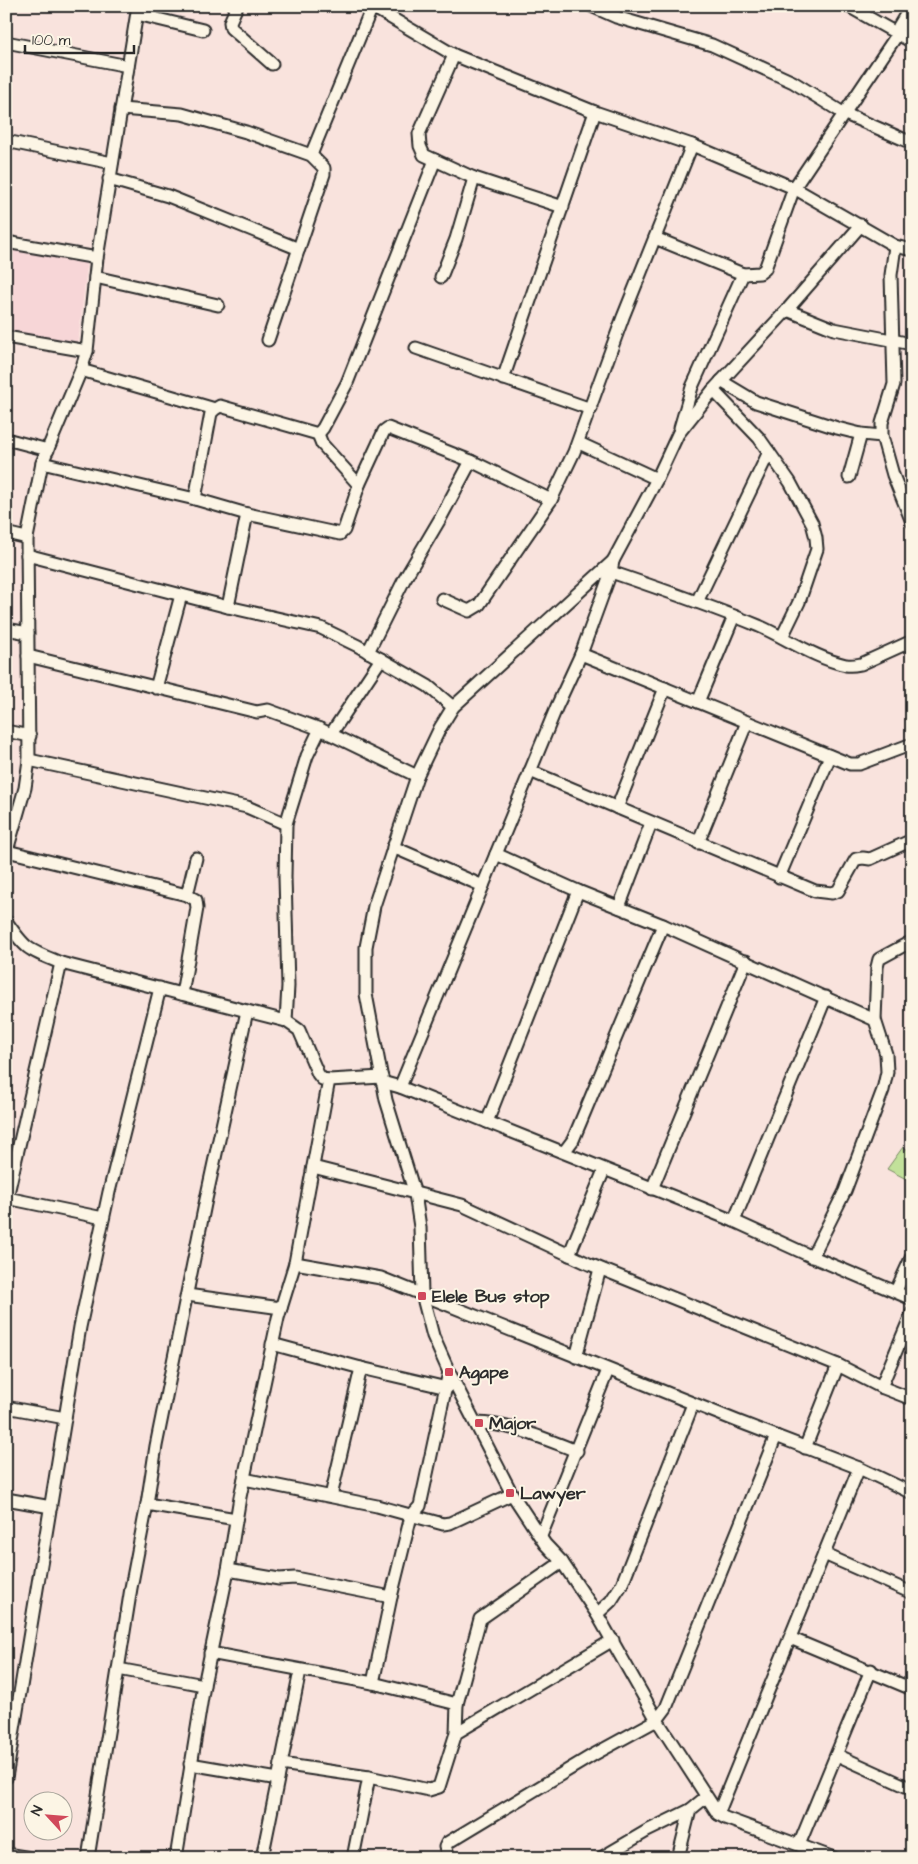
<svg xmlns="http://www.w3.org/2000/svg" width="918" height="1864" viewBox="0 0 918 1864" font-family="'Architects Daughter',sans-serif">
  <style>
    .built { fill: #f7d6d7 }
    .green { fill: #c2e19a; stroke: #768662 }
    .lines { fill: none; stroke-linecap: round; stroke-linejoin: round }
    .minor-casing { stroke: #2b2b2b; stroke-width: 15 }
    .minor { stroke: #fcf5e5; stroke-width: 11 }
    .poi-dot { fill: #d1495b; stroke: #fcf5e5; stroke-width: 2 }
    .labels { text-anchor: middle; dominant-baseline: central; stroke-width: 4; stroke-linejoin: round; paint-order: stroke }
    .poi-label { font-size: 18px; font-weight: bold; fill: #2b2b2b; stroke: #fcf5e5; text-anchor: start }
  </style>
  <rect width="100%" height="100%" fill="#f9e3dd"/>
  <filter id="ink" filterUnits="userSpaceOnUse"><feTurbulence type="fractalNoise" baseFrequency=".02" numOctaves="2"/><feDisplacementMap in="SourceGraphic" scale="10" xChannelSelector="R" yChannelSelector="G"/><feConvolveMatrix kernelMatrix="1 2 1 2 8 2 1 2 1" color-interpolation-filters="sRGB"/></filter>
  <g filter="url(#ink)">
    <path class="built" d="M 15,243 L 88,256 L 78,342 L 6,330 L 6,281 Z"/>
    <path class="green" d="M 903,1147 L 912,1152 L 912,1182 L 887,1169 Z"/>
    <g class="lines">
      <defs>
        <g id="minor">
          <path d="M 237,6 L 230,22 L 231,28 L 272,64"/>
          <path d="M 371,6 L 454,55 L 595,112 L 692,145 L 794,188 L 895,246 L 912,250"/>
          <path d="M 591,6 L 616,17 L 712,45 L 793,82 L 843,113 L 912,143"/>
          <path d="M 848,6 L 912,42"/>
          <path d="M 137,14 L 203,30"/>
          <path d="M 6,42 L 128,66"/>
          <path d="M 454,55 L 419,134 L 420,146 L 424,155 L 474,178 L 563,207"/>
          <path d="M 121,109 L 182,114 L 246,132 L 311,155 L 324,168 L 324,174 L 268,340"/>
          <path d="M 6,141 L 112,163"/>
          <path d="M 311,155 L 372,7"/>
          <path d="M 109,179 L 168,196 L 299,249"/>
          <path d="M 655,238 L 743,274 L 760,273 L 765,269 L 794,188 L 897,35 L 899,26 L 911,6"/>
          <path d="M 6,242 L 97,258"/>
          <path d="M 895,246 L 891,275 L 894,384 L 882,423 L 882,436 L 893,475 L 912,522"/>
          <path d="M 95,277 L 218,305"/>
          <path d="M 441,277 L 456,239 L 474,178"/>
          <path d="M 787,310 L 834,329 L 912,344"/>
          <path d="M 6,337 L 87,351"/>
          <path d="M 416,348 L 591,409"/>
          <path d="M 81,370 L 215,409"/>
          <path d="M 503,379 L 595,112"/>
          <path d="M 721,381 L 756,402 L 837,428 L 861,434 L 882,436"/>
          <path d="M 713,390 L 759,438 L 790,482 L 812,523 L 816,538 L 817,549 L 799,602 L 782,637"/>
          <path d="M 680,428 L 692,387 L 743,274"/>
          <path d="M 318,434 L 322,444 L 359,485"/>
          <path d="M 6,439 L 48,450"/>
          <path d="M 579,443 L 657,479"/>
          <path d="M 42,463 L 195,499 L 247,514 L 340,534 L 344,530 L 359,485 L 384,431 L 388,428 L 471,461 L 551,500"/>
          <path d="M 849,477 L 861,434"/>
          <path d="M 195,499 L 211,413 L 215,409 L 220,406 L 318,434 L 323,428 L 347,383 L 435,160"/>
          <path d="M 6,533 L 27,538"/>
          <path d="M 27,555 L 228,607 L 321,628 L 358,646 L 428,686 L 453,707"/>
          <path d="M 611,572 C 661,589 711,606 759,626 C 788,639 815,658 846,665 C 852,666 856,665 861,664 L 912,641"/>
          <path d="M 442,599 L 469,611 L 479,605 L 551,500 L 574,452 L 623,317 L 692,145"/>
          <path d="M 697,602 L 769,452"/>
          <path d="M 228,607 L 247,514"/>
          <path d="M 6,629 L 28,633"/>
          <path d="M 368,652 L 404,580 L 440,519 L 471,461"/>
          <path d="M 581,654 L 850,764 L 859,764 L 912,744"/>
          <path d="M 28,656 L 257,712 L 268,710 L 320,729 L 417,776"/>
          <path d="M 156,688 L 181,595"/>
          <path d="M 698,702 L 734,616"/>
          <path d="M 6,731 L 30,736"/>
          <path d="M 331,734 L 381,659"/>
          <path d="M 29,760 L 247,807 L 286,824"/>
          <path d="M 530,771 L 815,891 L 832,893 L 838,891 L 856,859 L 863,858 L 870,859 L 912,840"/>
          <path d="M 617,808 L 665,688"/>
          <path d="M 698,843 L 747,722"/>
          <path d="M 393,847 L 483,886"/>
          <path d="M 7,851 L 187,895 L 196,900 L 197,908 L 182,994"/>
          <path d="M 6,854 L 25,788 L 29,760 L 27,538 L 42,463 L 81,370 L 87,351 L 97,258 L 138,6"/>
          <path d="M 496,854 L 578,891 L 663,925 L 875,1020"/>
          <path d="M 779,877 L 830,756"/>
          <path d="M 187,895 L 196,858"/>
          <path d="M 619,907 L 651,823"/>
          <path d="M 6,921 C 26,950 28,950 61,963 L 286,1021 L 299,1030 L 318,1074 L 322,1079 L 329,1080 L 382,1077"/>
          <path d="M 286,1021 L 288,986 L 285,877 L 286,824 L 307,756 L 320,729"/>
          <path d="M 382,1082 L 400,1087 L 734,1221 L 806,1254 L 912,1299"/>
          <path d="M 400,1087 L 557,706 L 581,654 L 611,572 L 613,561"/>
          <path d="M 487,1122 L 578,891"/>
          <path d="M 564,1152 L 573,1140 L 663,925"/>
          <path d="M 313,1167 L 462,1205 L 589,1264 L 838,1365 L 881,1387 L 912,1399"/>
          <path d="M 652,1189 L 746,961"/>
          <path d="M 7,1198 L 103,1218"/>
          <path d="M 6,1202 L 61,963"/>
          <path d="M 734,1221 L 826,997"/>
          <path d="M 569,1255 L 604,1170"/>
          <path d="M 812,1257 L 845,1191 L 883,1090 L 887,1072 L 886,1054 L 875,1020 L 877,967 L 879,959 L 912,941"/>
          <path d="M 295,1263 L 381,1278 L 737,1421 L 859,1468 L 912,1493"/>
          <path d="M 896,1291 L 912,1256"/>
          <path d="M 187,1295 L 281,1308"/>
          <path d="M 272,1344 L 361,1368 L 447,1388"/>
          <path d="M 576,1357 L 600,1269"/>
          <path d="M 881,1387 L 912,1313"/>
          <path d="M 6,1407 L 65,1418"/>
          <path d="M 476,1423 C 513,1424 542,1438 577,1451"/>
          <path d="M 805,1448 L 838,1365"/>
          <path d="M 244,1479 L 377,1506 L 443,1524 L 450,1523 L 512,1494"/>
          <path d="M 331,1496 L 361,1368"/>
          <path d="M 6,1499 L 51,1507"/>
          <path d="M 147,1504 L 236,1519"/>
          <path d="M 541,1536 L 608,1370"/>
          <path d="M 824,1554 L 912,1593"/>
          <path d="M 228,1570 L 279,1579 L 295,1578 L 391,1597"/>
          <path d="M 597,1614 L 611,1601 L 622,1584 L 693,1404"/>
          <path d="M 790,1638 L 912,1689"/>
          <path d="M 210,1653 L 373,1683 L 457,1704 L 456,1733"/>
          <path d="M 118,1669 L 204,1685"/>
          <path d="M 373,1683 L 391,1597 L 411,1516 L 420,1506 L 449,1372"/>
          <path d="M 457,1704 L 480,1619 L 562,1562"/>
          <path d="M 837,1755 L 912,1789"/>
          <path d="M 190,1764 L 278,1779"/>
          <path d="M 281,1764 L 369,1777 L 429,1790 L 439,1787 L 456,1733 L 613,1640"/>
          <path d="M 6,1778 L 80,1327 L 109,1192 L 160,988"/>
          <path d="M 718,1814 L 859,1468"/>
          <path d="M 799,1845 L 871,1670"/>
          <path d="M 6,1854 L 31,1858"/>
          <path d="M 88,1858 L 131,1588 L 147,1504 L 156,1446 L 205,1204 L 247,1011"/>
          <path d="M 176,1858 L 204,1685 L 228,1570 L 240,1497 L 278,1318 L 295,1263 L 329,1080"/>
          <path d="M 262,1858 L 300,1671"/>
          <path d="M 353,1858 L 369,1777"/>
          <path d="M 450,1858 L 445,1847 L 447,1843 L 593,1755 L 657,1720 L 666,1708 L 776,1436"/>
          <path d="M 601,1858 L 647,1831 L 690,1810"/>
          <path d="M 678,1858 L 690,1810 L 706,1797"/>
          <path d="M 834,1858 L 725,1818 L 718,1814 L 657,1720 L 597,1614 L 562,1562 L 545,1544 L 512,1494 L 449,1372 L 433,1336 L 422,1294 L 420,1227 L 415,1194 L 386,1100 L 366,994 L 366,947 L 374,906 L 417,776 L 440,728 L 453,707 L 613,561 L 657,479 L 678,434 L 713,390 L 787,310 L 861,225"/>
        </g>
      </defs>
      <use href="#minor" class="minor-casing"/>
      <use href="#minor" class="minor"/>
    </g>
  </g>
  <g class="poi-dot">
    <rect x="417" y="1291" width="10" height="10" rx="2.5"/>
    <rect x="444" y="1367" width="10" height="10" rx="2.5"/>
    <rect x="474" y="1418" width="10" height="10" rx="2.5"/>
    <rect x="505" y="1488" width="10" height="10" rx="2.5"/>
  </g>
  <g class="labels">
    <g class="poi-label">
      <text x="432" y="1296">Elele Bus stop</text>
      <text x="459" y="1372">Agape</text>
      <text x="489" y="1423">Major</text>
      <text x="520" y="1493">Lawyer</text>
    </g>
  </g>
  <rect width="918" height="1864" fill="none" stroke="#fcf5e5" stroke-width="25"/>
  <rect x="12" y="12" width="893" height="1839" fill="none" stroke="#2b2b2b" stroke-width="2" filter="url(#ink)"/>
  <g transform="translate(48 1816) rotate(296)"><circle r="24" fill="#fcf5e5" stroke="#a8a49b"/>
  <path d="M0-4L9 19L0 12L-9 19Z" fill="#d1495b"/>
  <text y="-8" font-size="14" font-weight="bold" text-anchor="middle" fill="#2b2b2b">N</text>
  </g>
  <path d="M25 45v8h109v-8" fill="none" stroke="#2b2b2b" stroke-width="2.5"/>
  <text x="32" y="45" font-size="15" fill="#2b2b2b" stroke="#fcf5e5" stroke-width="4" paint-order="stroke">100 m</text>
</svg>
